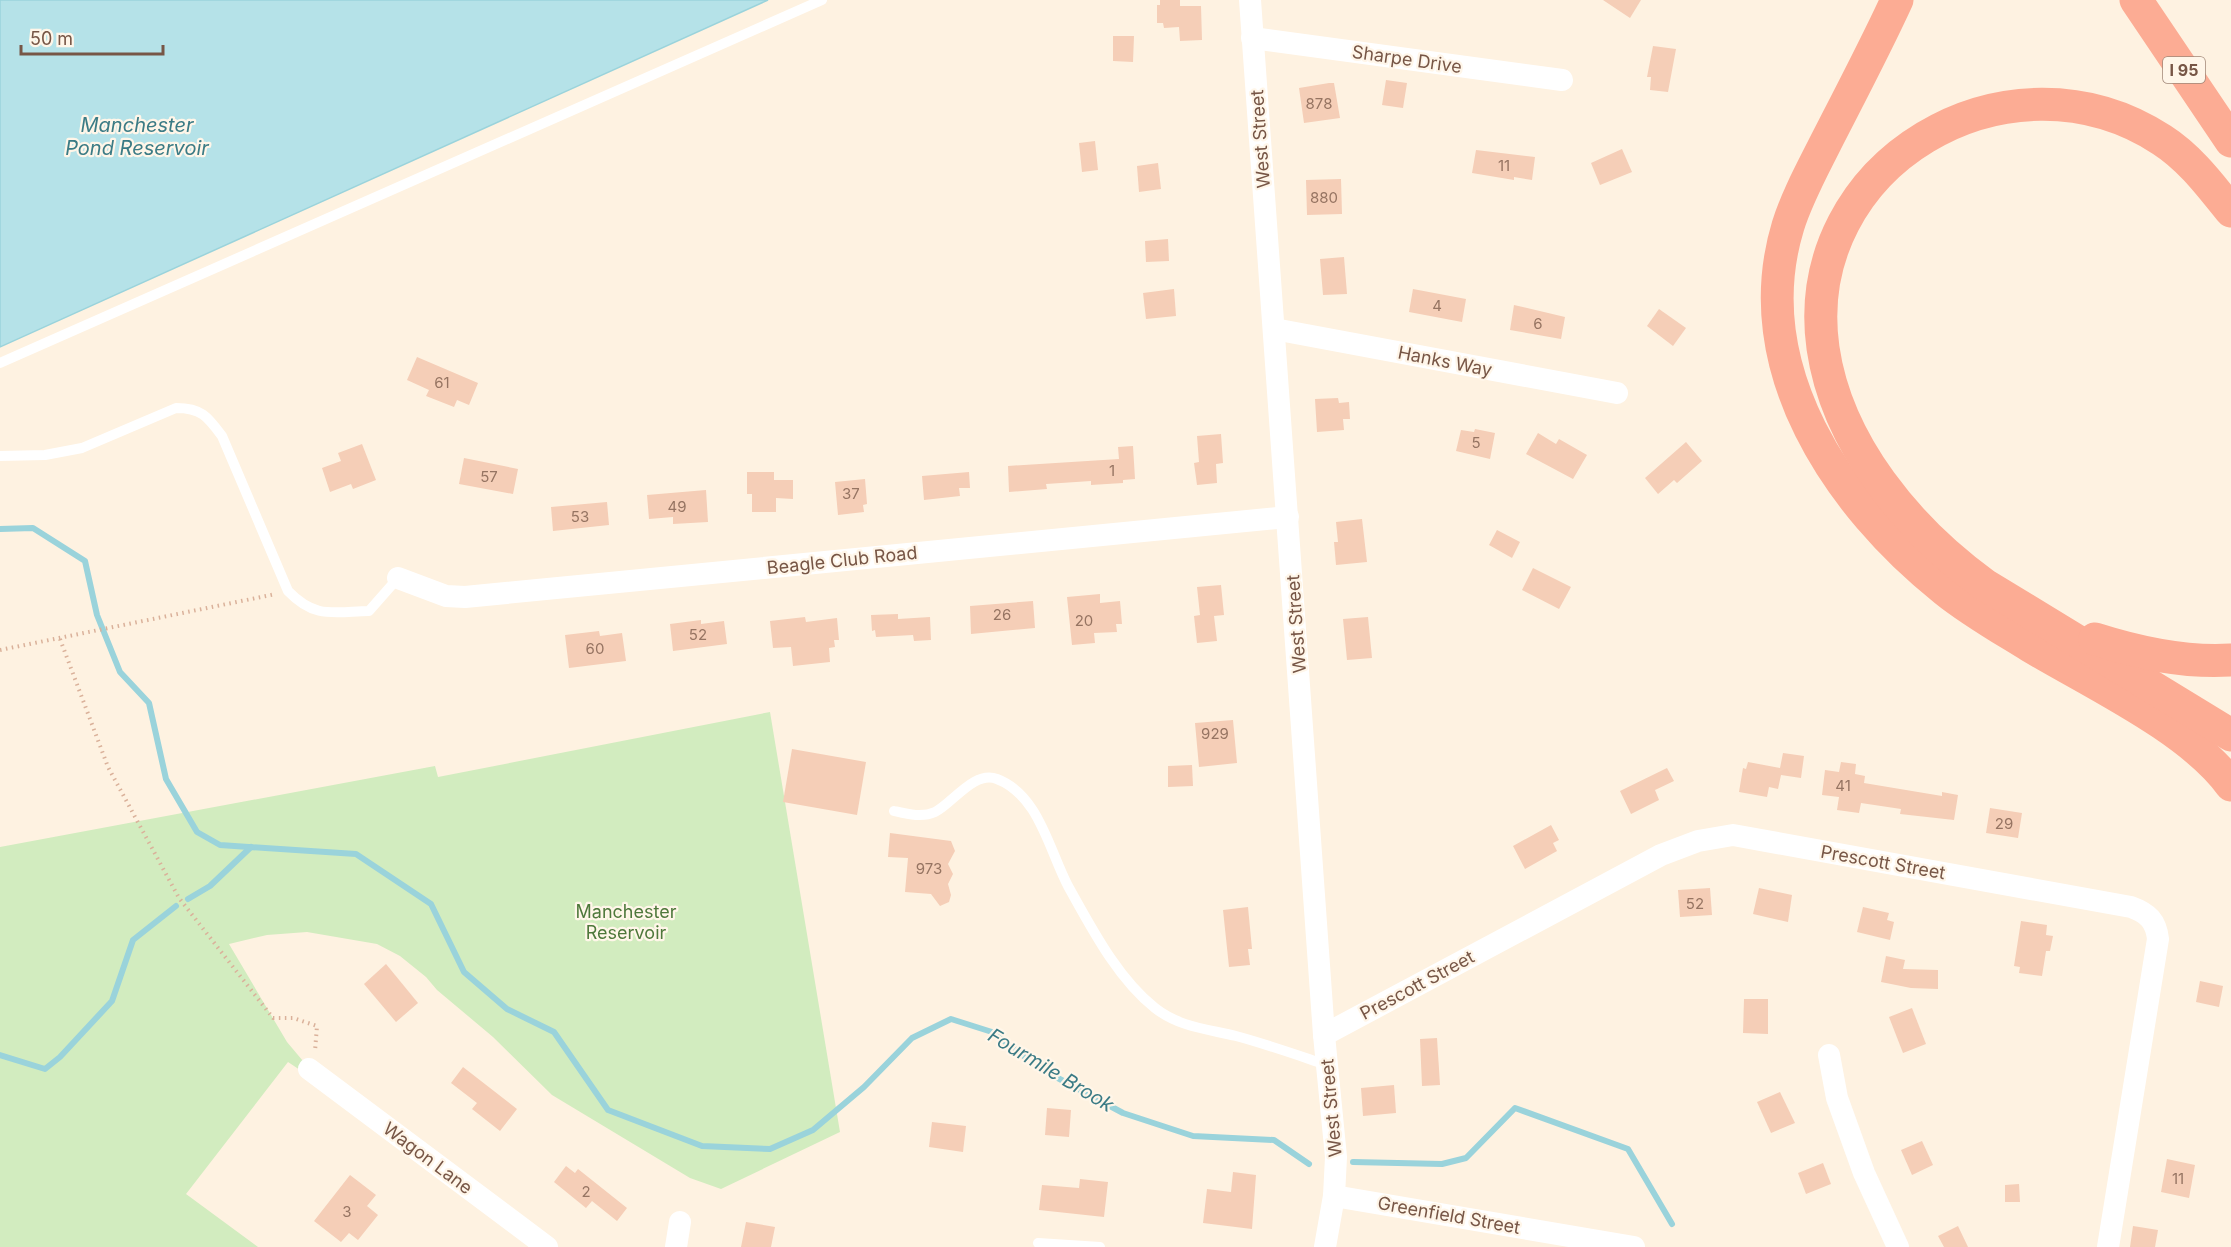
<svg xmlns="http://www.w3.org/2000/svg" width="2231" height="1247" viewBox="0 0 2231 1247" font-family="Inter,sans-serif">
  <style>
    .green { fill: #d2ecbf }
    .water { fill: #b5e2e8; stroke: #9ad3db; stroke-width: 1.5 }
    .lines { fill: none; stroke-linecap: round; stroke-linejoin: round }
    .stream { stroke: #9ad3db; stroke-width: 6 }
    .building { fill: #f5ceb7 }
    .path { stroke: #dab19a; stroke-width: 4; stroke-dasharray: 1.5 4.5; stroke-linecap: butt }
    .service { stroke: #fff; stroke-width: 10 }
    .minor { stroke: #fff; stroke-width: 22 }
    .motorway { stroke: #fcac94; stroke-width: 33 }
    .labels { text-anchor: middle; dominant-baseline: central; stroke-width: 4.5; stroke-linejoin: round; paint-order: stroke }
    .number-label { font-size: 15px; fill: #967462 }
    .shield { fill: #fff6e9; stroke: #a08677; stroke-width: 1.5 }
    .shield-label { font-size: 16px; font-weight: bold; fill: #775646 }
    .street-label { font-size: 18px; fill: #775646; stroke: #fff6e9 }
    .park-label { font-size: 18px; fill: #4e783b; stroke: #fff6e9 }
    .water-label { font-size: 20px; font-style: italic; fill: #3b7b85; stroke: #fff6e9 }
  </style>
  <rect width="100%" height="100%" fill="#fef2e1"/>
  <path class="green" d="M 770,712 L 840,1132 L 721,1189 L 690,1178 L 552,1095 L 493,1037 L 437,990 L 426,977 L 400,956 L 377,944 L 307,932 L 267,935 L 229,944 L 287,1042 L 324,1086 L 288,1062 L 186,1194 L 258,1247 L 0,1247 L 0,847 L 435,766 L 438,777 Z"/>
  <path class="water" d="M 0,0 L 768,0 L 0,347 Z"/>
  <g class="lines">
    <g class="stream">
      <path d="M 0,529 L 33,528 L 85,561 L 97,615 L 120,672 L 149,703 L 166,779 L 197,832 L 220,845 L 356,854 L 431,904 L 464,972 L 507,1009 L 554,1032 L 608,1110 L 702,1146 L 770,1149 L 813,1130 L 864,1087 L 912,1038 L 951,1019 L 992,1032 L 1041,1069 L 1123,1113 L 1193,1136 L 1274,1140 L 1309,1164"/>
      <path d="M 188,899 L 210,886 L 251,847"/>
      <path d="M 0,1055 L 45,1069 L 60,1057 L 112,1001 L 133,940 L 176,906"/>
      <path d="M 1353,1162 L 1442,1164 L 1466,1158 L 1515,1108 L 1628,1149 L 1672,1224"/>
    </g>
  </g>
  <g class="building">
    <path d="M 1160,0 L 1180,0 L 1180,6 L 1201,6 L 1202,40 L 1180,41 L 1179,27 L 1164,28 L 1163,23 L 1157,23 L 1157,5 L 1160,5 Z"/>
    <path d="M 1603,0 L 1641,0 L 1630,18 Z"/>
    <path d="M 1113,36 L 1134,36 L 1133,62 L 1113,61 Z"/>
    <path d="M 1653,46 L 1676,49 L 1668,92 L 1650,90 L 1651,77 L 1647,77 Z"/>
    <path d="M 1386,80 L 1407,83 L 1403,108 L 1382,105 Z"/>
    <path d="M 1329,83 L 1334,83 L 1340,118 L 1304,123 L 1299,88 Z"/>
    <path d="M 1095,141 L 1098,170 L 1082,172 L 1079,143 Z"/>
    <path d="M 1622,149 L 1632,172 L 1600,185 L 1591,163 Z"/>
    <path d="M 1476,150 L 1535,157 L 1532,180 L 1514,177 L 1514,180 L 1472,173 Z"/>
    <path d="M 1158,163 L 1161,189 L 1139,192 L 1137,166 Z"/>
    <path d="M 1341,179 L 1342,214 L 1307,215 L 1306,180 Z"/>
    <path d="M 1168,239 L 1169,261 L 1146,262 L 1145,241 Z"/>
    <path d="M 1344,257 L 1347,294 L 1323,295 L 1320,259 Z"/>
    <path d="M 1174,289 L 1176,316 L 1146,319 L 1143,293 Z"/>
    <path d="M 1413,289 L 1466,299 L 1462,322 L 1409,312 Z"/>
    <path d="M 1514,305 L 1565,317 L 1561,339 L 1510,330 Z"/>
    <path d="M 1659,309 L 1686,328 L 1673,346 L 1647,326 Z"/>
    <path d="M 417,357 L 478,383 L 469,405 L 457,400 L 454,407 L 426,396 L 429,390 L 407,380 Z"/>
    <path d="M 1338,398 L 1339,403 L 1349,402 L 1350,419 L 1343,419 L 1344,430 L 1317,432 L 1315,399 Z"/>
    <path d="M 1475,429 L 1495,433 L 1490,459 L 1456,451 L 1461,430 L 1474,432 Z"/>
    <path d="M 1538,433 L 1556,444 L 1559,439 L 1587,455 L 1573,479 L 1526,454 Z"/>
    <path d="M 1221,434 L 1223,463 L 1216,464 L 1217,483 L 1197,485 L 1194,463 L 1199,462 L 1197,436 Z"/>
    <path d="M 1686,442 L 1702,461 L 1677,483 L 1674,480 L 1658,494 L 1645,478 Z"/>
    <path d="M 362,444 L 376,480 L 353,489 L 351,484 L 330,492 L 322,468 L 341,461 L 338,453 Z"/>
    <path d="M 1133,446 L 1135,479 L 1123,480 L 1123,483 L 1091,485 L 1091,481 L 1046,484 L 1047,489 L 1009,492 L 1008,466 L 1119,459 L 1118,447 Z"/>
    <path d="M 464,458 L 518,469 L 513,494 L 459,484 Z"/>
    <path d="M 747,472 L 774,472 L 774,480 L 793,480 L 793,499 L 776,498 L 776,512 L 752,512 L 752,494 L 747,494 Z"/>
    <path d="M 969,472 L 970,488 L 959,488 L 960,496 L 924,500 L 922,476 Z"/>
    <path d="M 865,479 L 867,504 L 863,505 L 864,512 L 838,515 L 835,482 Z"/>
    <path d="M 706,490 L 708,522 L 673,524 L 673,517 L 649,519 L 647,495 Z"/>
    <path d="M 607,502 L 609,525 L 553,531 L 551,507 Z"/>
    <path d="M 1362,519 L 1367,562 L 1336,565 L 1334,542 L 1338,542 L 1336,522 Z"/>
    <path d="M 1497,530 L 1520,542 L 1512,558 L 1489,545 Z"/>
    <path d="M 1533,568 L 1571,587 L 1559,609 L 1522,590 Z"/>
    <path d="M 1221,585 L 1224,615 L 1214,616 L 1217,641 L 1197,643 L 1194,616 L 1200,615 L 1197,587 Z"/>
    <path d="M 1100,594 L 1100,603 L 1120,601 L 1122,624 L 1116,624 L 1117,632 L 1094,633 L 1095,643 L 1072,645 L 1067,597 Z"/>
    <path d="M 1033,601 L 1035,628 L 971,634 L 970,606 Z"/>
    <path d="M 898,614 L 898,619 L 930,617 L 931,640 L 914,641 L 913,635 L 876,637 L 875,630 L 872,631 L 871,615 Z"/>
    <path d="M 805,617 L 806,622 L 837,618 L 839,640 L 834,640 L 835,647 L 829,648 L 830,662 L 793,666 L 791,647 L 773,648 L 770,621 Z"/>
    <path d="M 1368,617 L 1372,658 L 1347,660 L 1343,619 Z"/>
    <path d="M 701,620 L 701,624 L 724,621 L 727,644 L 673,651 L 670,624 Z"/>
    <path d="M 599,631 L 600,636 L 622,633 L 626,661 L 569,668 L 565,635 Z"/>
    <path d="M 1233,720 L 1237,763 L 1199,767 L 1195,723 Z"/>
    <path d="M 792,749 L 866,762 L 857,815 L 783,802 Z"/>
    <path d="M 1783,753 L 1804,756 L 1801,778 L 1781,775 L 1778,789 L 1769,787 L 1767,797 L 1739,792 L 1743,768 L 1746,769 L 1748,762 L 1780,768 Z"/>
    <path d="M 1841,762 L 1856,764 L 1855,774 L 1865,776 L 1864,783 L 1942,796 L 1942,792 L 1958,795 L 1954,820 L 1900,814 L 1901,809 L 1861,803 L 1859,813 L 1837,810 L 1839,797 L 1822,795 L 1825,770 L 1839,772 Z"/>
    <path d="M 1192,765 L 1193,786 L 1168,787 L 1168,766 Z"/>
    <path d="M 1667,768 L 1674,781 L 1655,790 L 1659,800 L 1631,814 L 1620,791 Z"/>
    <path d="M 1990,808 L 2022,813 L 2018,838 L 1986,833 Z"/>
    <path d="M 1551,825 L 1559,840 L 1553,843 L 1557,851 L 1525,869 L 1513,846 Z"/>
    <path d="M 890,833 L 951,841 L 955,851 L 948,864 L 953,874 L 948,884 L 951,895 L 949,902 L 940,906 L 931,894 L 905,892 L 908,858 L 888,857 Z"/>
    <path d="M 1710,888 L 1712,915 L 1680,917 L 1678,890 Z"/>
    <path d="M 1759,888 L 1792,895 L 1788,922 L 1753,914 Z"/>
    <path d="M 1248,907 L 1252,949 L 1248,949 L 1250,965 L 1229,967 L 1223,910 Z"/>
    <path d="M 1863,907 L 1889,913 L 1887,920 L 1894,922 L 1890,940 L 1857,932 Z"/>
    <path d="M 2021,921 L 2047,925 L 2046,935 L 2053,936 L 2050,951 L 2046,951 L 2042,976 L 2019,973 L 2020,967 L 2014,966 Z"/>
    <path d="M 1886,956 L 1905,960 L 1903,969 L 1938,970 L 1938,989 L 1911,988 L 1881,982 Z"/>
    <path d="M 386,964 L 418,1003 L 396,1022 L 364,984 Z"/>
    <path d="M 2200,981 L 2223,986 L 2219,1007 L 2196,1002 Z"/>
    <path d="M 1744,999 L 1768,999 L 1768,1034 L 1743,1033 Z"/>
    <path d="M 1912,1008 L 1926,1044 L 1903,1053 L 1889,1017 Z"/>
    <path d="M 1437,1038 L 1440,1085 L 1422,1086 L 1420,1039 Z"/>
    <path d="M 463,1067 L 517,1109 L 500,1131 L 472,1109 L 477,1103 L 451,1083 Z"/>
    <path d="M 1394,1085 L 1396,1113 L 1363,1116 L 1361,1088 Z"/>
    <path d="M 1780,1092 L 1795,1123 L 1771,1133 L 1757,1102 Z"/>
    <path d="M 1047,1108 L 1071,1110 L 1069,1137 L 1045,1135 Z"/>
    <path d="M 932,1122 L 966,1126 L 963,1152 L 929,1147 Z"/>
    <path d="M 1922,1141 L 1933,1165 L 1912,1175 L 1901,1150 Z"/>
    <path d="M 2167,1159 L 2195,1165 L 2189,1198 L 2161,1192 Z"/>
    <path d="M 1823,1163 L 1831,1184 L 1806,1194 L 1798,1173 Z"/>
    <path d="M 566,1166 L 575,1173 L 578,1169 L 627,1208 L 617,1221 L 592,1201 L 586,1208 L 554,1182 Z"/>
    <path d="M 1233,1172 L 1256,1175 L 1252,1229 L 1203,1223 L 1207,1189 L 1231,1192 Z"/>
    <path d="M 350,1175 L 376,1195 L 367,1206 L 378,1215 L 358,1240 L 349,1233 L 341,1242 L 314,1221 Z"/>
    <path d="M 1080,1179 L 1108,1182 L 1104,1217 L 1039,1210 L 1042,1185 L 1079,1188 Z"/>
    <path d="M 2019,1184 L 2020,1202 L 2005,1202 L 2005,1185 Z"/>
    <path d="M 746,1222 L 775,1227 L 771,1247 L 741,1247 Z"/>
    <path d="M 1958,1226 L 1968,1247 L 1944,1247 L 1938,1236 Z"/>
    <path d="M 2133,1226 L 2158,1230 L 2155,1247 L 2130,1247 Z"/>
  </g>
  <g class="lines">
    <g class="path">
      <path d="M 60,639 L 108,767 L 179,898 L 273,1018 L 293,1018 L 317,1026 L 315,1051"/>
      <path d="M 0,650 L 276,594"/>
    </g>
    <g class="service">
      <path d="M 0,363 L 822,0"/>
      <path d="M 0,456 L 45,455 L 82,448 L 176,408 C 202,408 208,417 222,436 L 288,591 C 315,619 333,612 369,611 L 398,578"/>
      <path d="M 894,811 C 907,814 922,818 935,812 C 952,804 974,770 997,779 C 1039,795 1049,850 1068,886 C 1091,927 1117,978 1155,1008 C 1179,1027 1207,1029 1236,1036 C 1266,1044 1297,1055 1327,1065"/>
      <path d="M 1038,1243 L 1100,1247"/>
    </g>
    <g class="minor">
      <path d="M 1250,0 L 1324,1035 L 1336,1157 L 1334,1196 L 1325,1247"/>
      <path d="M 1252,38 L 1562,80"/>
      <path d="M 1274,329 L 1617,393"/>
      <path d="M 398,578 L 446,596 L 465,597 L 1288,517"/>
      <path d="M 1324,1035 L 1661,855 L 1698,841 L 1733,835 L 2131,907 C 2148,913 2156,921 2158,939 L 2108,1247"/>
      <path d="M 1829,1055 L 1837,1098 L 1864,1173 L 1898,1247"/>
      <path d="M 309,1069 L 547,1247"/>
      <path d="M 1334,1196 L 1634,1247"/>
      <path d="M 676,1247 L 680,1222"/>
    </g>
    <g class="motorway">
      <path d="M 1897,0 C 1875,48 1850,95 1826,142 C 1812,170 1797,197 1788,226 C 1745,367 1838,505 1945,590 C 1971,611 2001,628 2030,646 C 2090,682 2191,729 2231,785"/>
      <path d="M 2136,0 L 2231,141"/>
      <path d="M 2231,211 C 2210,185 2190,158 2162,140 C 2009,40 1797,163 1823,348 C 1837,445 1909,530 1985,585 L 2231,735"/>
      <path d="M 2095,639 C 2139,653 2184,663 2231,660"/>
    </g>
  </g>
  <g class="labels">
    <g class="number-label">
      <text x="1319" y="103">878</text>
      <text x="1504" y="165">11</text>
      <text x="1324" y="197">880</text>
      <text x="1437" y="305">4</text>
      <text x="1538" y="323">6</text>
      <text x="442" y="382">61</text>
      <text x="1476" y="442">5</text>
      <text x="1112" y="470">1</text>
      <text x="489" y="476">57</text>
      <text x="851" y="493">37</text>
      <text x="677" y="506">49</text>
      <text x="580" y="516">53</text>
      <text x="1002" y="614">26</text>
      <text x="1084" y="620">20</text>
      <text x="698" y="634">52</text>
      <text x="595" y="648">60</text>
      <text x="1215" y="733">929</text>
      <text x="1843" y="785">41</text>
      <text x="2004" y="823">29</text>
      <text x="929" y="868">973</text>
      <text x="1695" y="903">52</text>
      <text x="2178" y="1178">11</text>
      <text x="586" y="1191">2</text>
      <text x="347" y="1211">3</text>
    </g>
    <rect class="shield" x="2163" y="57" width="42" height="26" rx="4.5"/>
    <g class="shield-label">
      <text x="2184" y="70">I 95</text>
    </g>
    <g class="street-label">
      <text transform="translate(1407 59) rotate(8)">Sharpe Drive</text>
      <text transform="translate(1260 139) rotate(-94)">West Street</text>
      <text transform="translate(1445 361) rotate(11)">Hanks Way</text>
      <text transform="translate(842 560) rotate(-6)">Beagle Club Road</text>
      <text transform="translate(1296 624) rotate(-94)">West Street</text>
      <text transform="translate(1883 862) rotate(10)">Prescott Street</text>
      <text transform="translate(1417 985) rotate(-28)">Prescott Street</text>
      <text transform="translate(1331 1108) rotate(-95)">West Street</text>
      <text transform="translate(428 1158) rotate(37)">Wagon Lane</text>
      <text transform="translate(1449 1215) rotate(10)">Greenfield Street</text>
    </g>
    <g class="park-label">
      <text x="626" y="911">Manchester<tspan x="626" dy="21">Reservoir</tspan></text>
    </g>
    <g class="water-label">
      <text x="137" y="125">Manchester<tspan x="137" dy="23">Pond Reservoir</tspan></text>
      <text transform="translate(1051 1070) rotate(31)">Fourmile Brook</text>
    </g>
  </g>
  <path d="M21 45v9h142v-9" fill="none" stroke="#775646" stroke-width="3"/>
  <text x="30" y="45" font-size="18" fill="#775646" stroke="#fff6e9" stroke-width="4.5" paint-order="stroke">50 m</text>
</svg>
